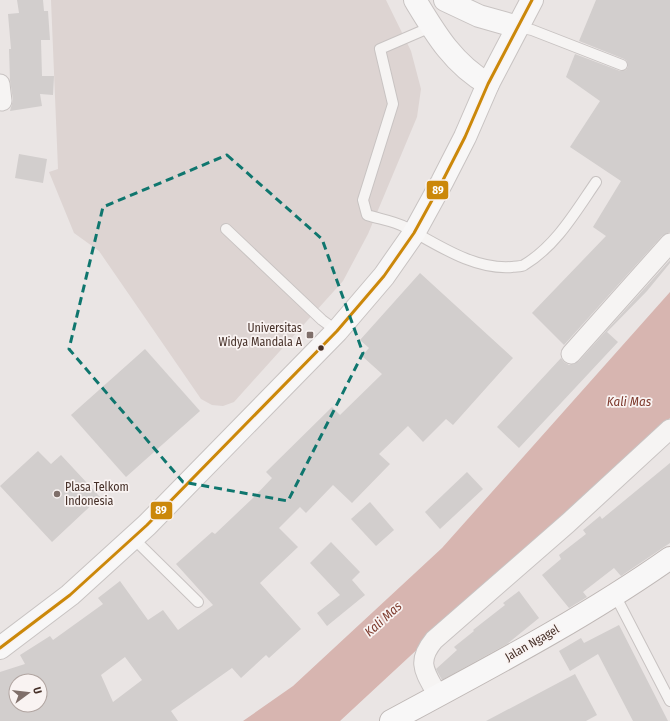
<svg xmlns="http://www.w3.org/2000/svg" width="670" height="721" viewBox="0 0 670 721" font-family="'Fira Sans Condensed',sans-serif">
  <style>
    .built { fill: #ddd4d2 }
    .water { fill: #d7b5b0 }
    .building { fill: #d2cecd; fill-rule: evenodd }
    .lines { fill: none; stroke-linecap: round; stroke-linejoin: round }
    .lane-casing { stroke: #c8c3c2; stroke-width: 12 }
    .street-casing { stroke: #c8c3c2; stroke-width: 21 }
    .secondary-casing { stroke: #c8c3c2; stroke-width: 24 }
    .highway-casing { stroke: #bfb8b6; stroke-width: 24 }
    .lane { stroke: #f6f4f3; stroke-width: 10 }
    .street { stroke: #f6f4f3; stroke-width: 19 }
    .secondary { stroke: #f8f7f7; stroke-width: 22 }
    .highway { stroke: #f8f7f7; stroke-width: 22 }
    .bus-1-casing { stroke: #f9f3f2; stroke-width: 6 }
    .bus-1 { stroke: #cb880a; stroke-width: 3 }
    .marked { fill: none; stroke: #0f766e; stroke-width: 3; stroke-dasharray: 8 5; stroke-linejoin: round }
    .poi-dot { fill: #7f6f6a; stroke: #f9f3f2; stroke-width: 1.5 }
    .bus-dot { fill: #463028; stroke: #f9f3f2; stroke-width: 1.5 }
    .labels { text-anchor: middle; dominant-baseline: central; stroke-width: 3.5; stroke-linejoin: round; paint-order: stroke }
    .poi-label { font-size: 12px; fill: #463028; stroke: #f9f3f2; text-anchor: end }
    .street-label { font-size: 12px; fill: #463028; stroke: #f9f3f2 }
    .water-label { font-size: 13px; font-style: italic; fill: #7e3b2e; stroke: #f9f3f2 }
    .line-badge { stroke: #f9f3f2; stroke-width: 1.5 }
    .badge-label { font-size: 11px; text-anchor: middle; font-weight: bold; fill: #fff }
  </style>
  <rect width="100%" height="100%" fill="#eae5e4"/>
  <path class="built" d="M 51,0 L 386,0 L 411,51 L 421,89 L 417,117 L 368,234 L 343,281 L 234,402 L 223,406 L 212,405 L 201,399 L 99,251 L 74,233 L 49,172 L 58,169 Z"/>
  <path class="water" d="M 670,292 L 670,418 L 552,532 L 450,619 L 340,721 L 243,721 L 293,686 L 442,548 Z"/>
  <g class="building">
    <path d="M 17,0 L 43,0 L 44,11 L 48,11 L 50,40 L 41,40 L 42,76 L 54,76 L 53,95 L 40,94 L 42,106 L 10,111 L 13,100 L 10,80 L 9,49 L 11,49 L 8,14 L 19,13 Z"/>
    <path d="M 596,0 L 670,0 L 670,232 L 662,236 L 564,345 L 532,313 L 606,236 L 593,227 L 621,181 L 570,147 L 600,101 L 566,77 L 575,54 L 620,71 L 626,70 L 628,67 L 627,61 L 624,59 L 579,41 Z"/>
    <path d="M 19,154 L 47,159 L 43,183 L 15,178 Z"/>
    <path d="M 670,260 L 670,263 L 647,291 L 607,332 L 618,342 L 519,448 L 497,427 L 561,358 L 564,362 L 569,365 L 579,361 Z"/>
    <path d="M 420,273 L 513,358 L 453,425 L 446,419 L 423,442 L 408,426 L 379,454 L 390,464 L 352,503 L 333,485 L 306,513 L 300,507 L 279,528 L 298,547 L 260,583 L 301,629 L 269,658 L 266,655 L 241,678 L 232,668 L 171,711 L 178,721 L 0,721 L 0,672 L 25,664 L 20,655 L 50,636 L 53,640 L 103,604 L 98,598 L 120,581 L 148,620 L 163,610 L 178,630 L 213,605 L 176,564 L 212,532 L 215,534 L 254,497 L 272,478 L 266,472 L 332,407 L 340,415 L 382,374 L 362,356 L 369,348 L 360,340 ZM 125,657 L 142,680 L 113,702 L 101,675 ZM 16,681 L 40,681 L 40,705 L 16,705 Z"/>
    <path d="M 145,349 L 200,411 L 126,477 L 71,415 Z"/>
    <path d="M 38,451 L 51,464 L 61,455 L 100,497 L 52,542 L 0,486 Z"/>
    <path d="M 670,463 L 670,543 L 621,576 L 614,568 L 583,592 L 587,597 L 569,608 L 542,575 L 561,559 L 559,555 L 586,534 L 583,530 L 600,516 L 602,519 Z"/>
    <path d="M 467,472 L 483,489 L 440,529 L 425,512 Z"/>
    <path d="M 370,502 L 394,530 L 376,546 L 351,519 Z"/>
    <path d="M 331,542 L 360,572 L 352,580 L 365,595 L 327,626 L 317,613 L 340,595 L 310,563 Z"/>
    <path d="M 519,591 L 539,618 L 507,644 L 442,680 L 436,669 L 457,650 L 454,647 L 474,631 L 473,630 L 505,605 L 503,603 Z"/>
    <path d="M 619,625 L 668,721 L 633,721 L 598,654 L 570,671 L 559,651 L 581,638 L 584,643 Z"/>
    <path d="M 575,674 L 597,715 L 586,721 L 486,721 Z"/>
  </g>
  <g class="lines">
    <defs>
      <g id="lane">
        <path d="M 431,27 L 380,49 L 393,104 L 363,200 L 367,215 C 379,219 394,221 405,227 C 438,245 474,270 512,267 C 516,266 521,267 524,265 C 556,246 576,211 596,182"/>
        <path d="M 518,27 L 532,30 L 622,65"/>
        <path d="M 226,229 L 322,320 L 337,331"/>
        <path d="M 133,538 L 198,602"/>
        <path d="M 615,595 L 670,701"/>
      </g>
      <g id="street">
        <path d="M 0,84 L 2,101"/>
        <path d="M 571,354 L 670,243"/>
        <path d="M 438,696 C 426,673 415,663 434,640 L 568,523 L 670,429"/>
      </g>
      <g id="secondary">
        <path d="M 415,0 C 435,33 453,64 488,84"/>
        <path d="M 445,0 L 479,16 L 518,27"/>
        <path d="M 0,648 L 70,595 L 147,525 L 337,331 L 384,276 L 414,233 L 442,182 L 465,137 L 488,84 L 532,0"/>
      </g>
      <path id="highway" d="M 391,721 C 485,670 582,620 670,558"/>
    </defs>
    <use href="#lane" class="lane-casing"/>
    <use href="#street" class="street-casing"/>
    <use href="#secondary" class="secondary-casing"/>
    <use href="#highway" class="highway-casing"/>
    <use href="#lane" class="lane"/>
    <use href="#street" class="street"/>
    <use href="#secondary" class="secondary"/>
    <use href="#highway" class="highway"/>
    <defs>
      <path id="bus-1" d="M 0,648 L 70,595 L 147,525 L 337,331 L 384,276 L 414,233 L 442,182 L 465,137 L 488,84 L 532,0"/>
    </defs>
    <use href="#bus-1" class="bus-1-casing"/>
    <use href="#bus-1" class="bus-1"/>
  </g>
  <path class="marked" d="M 227,155 L 322,239 L 363,353 L 288,501 L 183,482 L 69,349 L 103,207 Z"/>
  <g class="poi-dot">
    <rect x="306" y="331" width="8" height="8" rx="2"/>
    <circle cx="57" cy="494" r="4"/>
  </g>
  <circle class="bus-dot" cx="321" cy="348" r="3.5"/>
  <g class="labels">
    <g class="poi-label">
      <text x="302" y="328">Universitas<tspan x="302" dy="14">Widya Mandala A</tspan></text>
      <text x="65" y="487" text-anchor="start">Plasa Telkom<tspan x="65" dy="14">Indonesia</tspan></text>
    </g>
    <g class="street-label">
      <text transform="translate(532 643) rotate(-30)">Jalan Ngagel</text>
    </g>
    <g class="water-label">
      <text x="629" y="401">Kali Mas</text>
      <text transform="translate(383 619) rotate(-42)">Kali Mas</text>
    </g>
  </g>
  <g class="line-badge">
    <rect x="426" y="180" width="23" height="20" rx="4" fill="#cb880a"/>
    <rect x="150" y="501" width="23" height="19" rx="4" fill="#cb880a"/>
  </g>
  <g class="badge-label">
    <text x="438" y="194">89</text>
    <text x="161" y="514">89</text>
  </g>
  <g transform="translate(28 693) rotate(75)"><circle r="19" fill="#f9f3f2" stroke="#b1a5a1"/>
  <path d="M0-3L7 15L0 10L-7 15Z" fill="#7f6f6a"/>
  <text y="-6" font-size="11" font-weight="bold" text-anchor="middle" fill="#463028">U</text>
  </g>
</svg>
